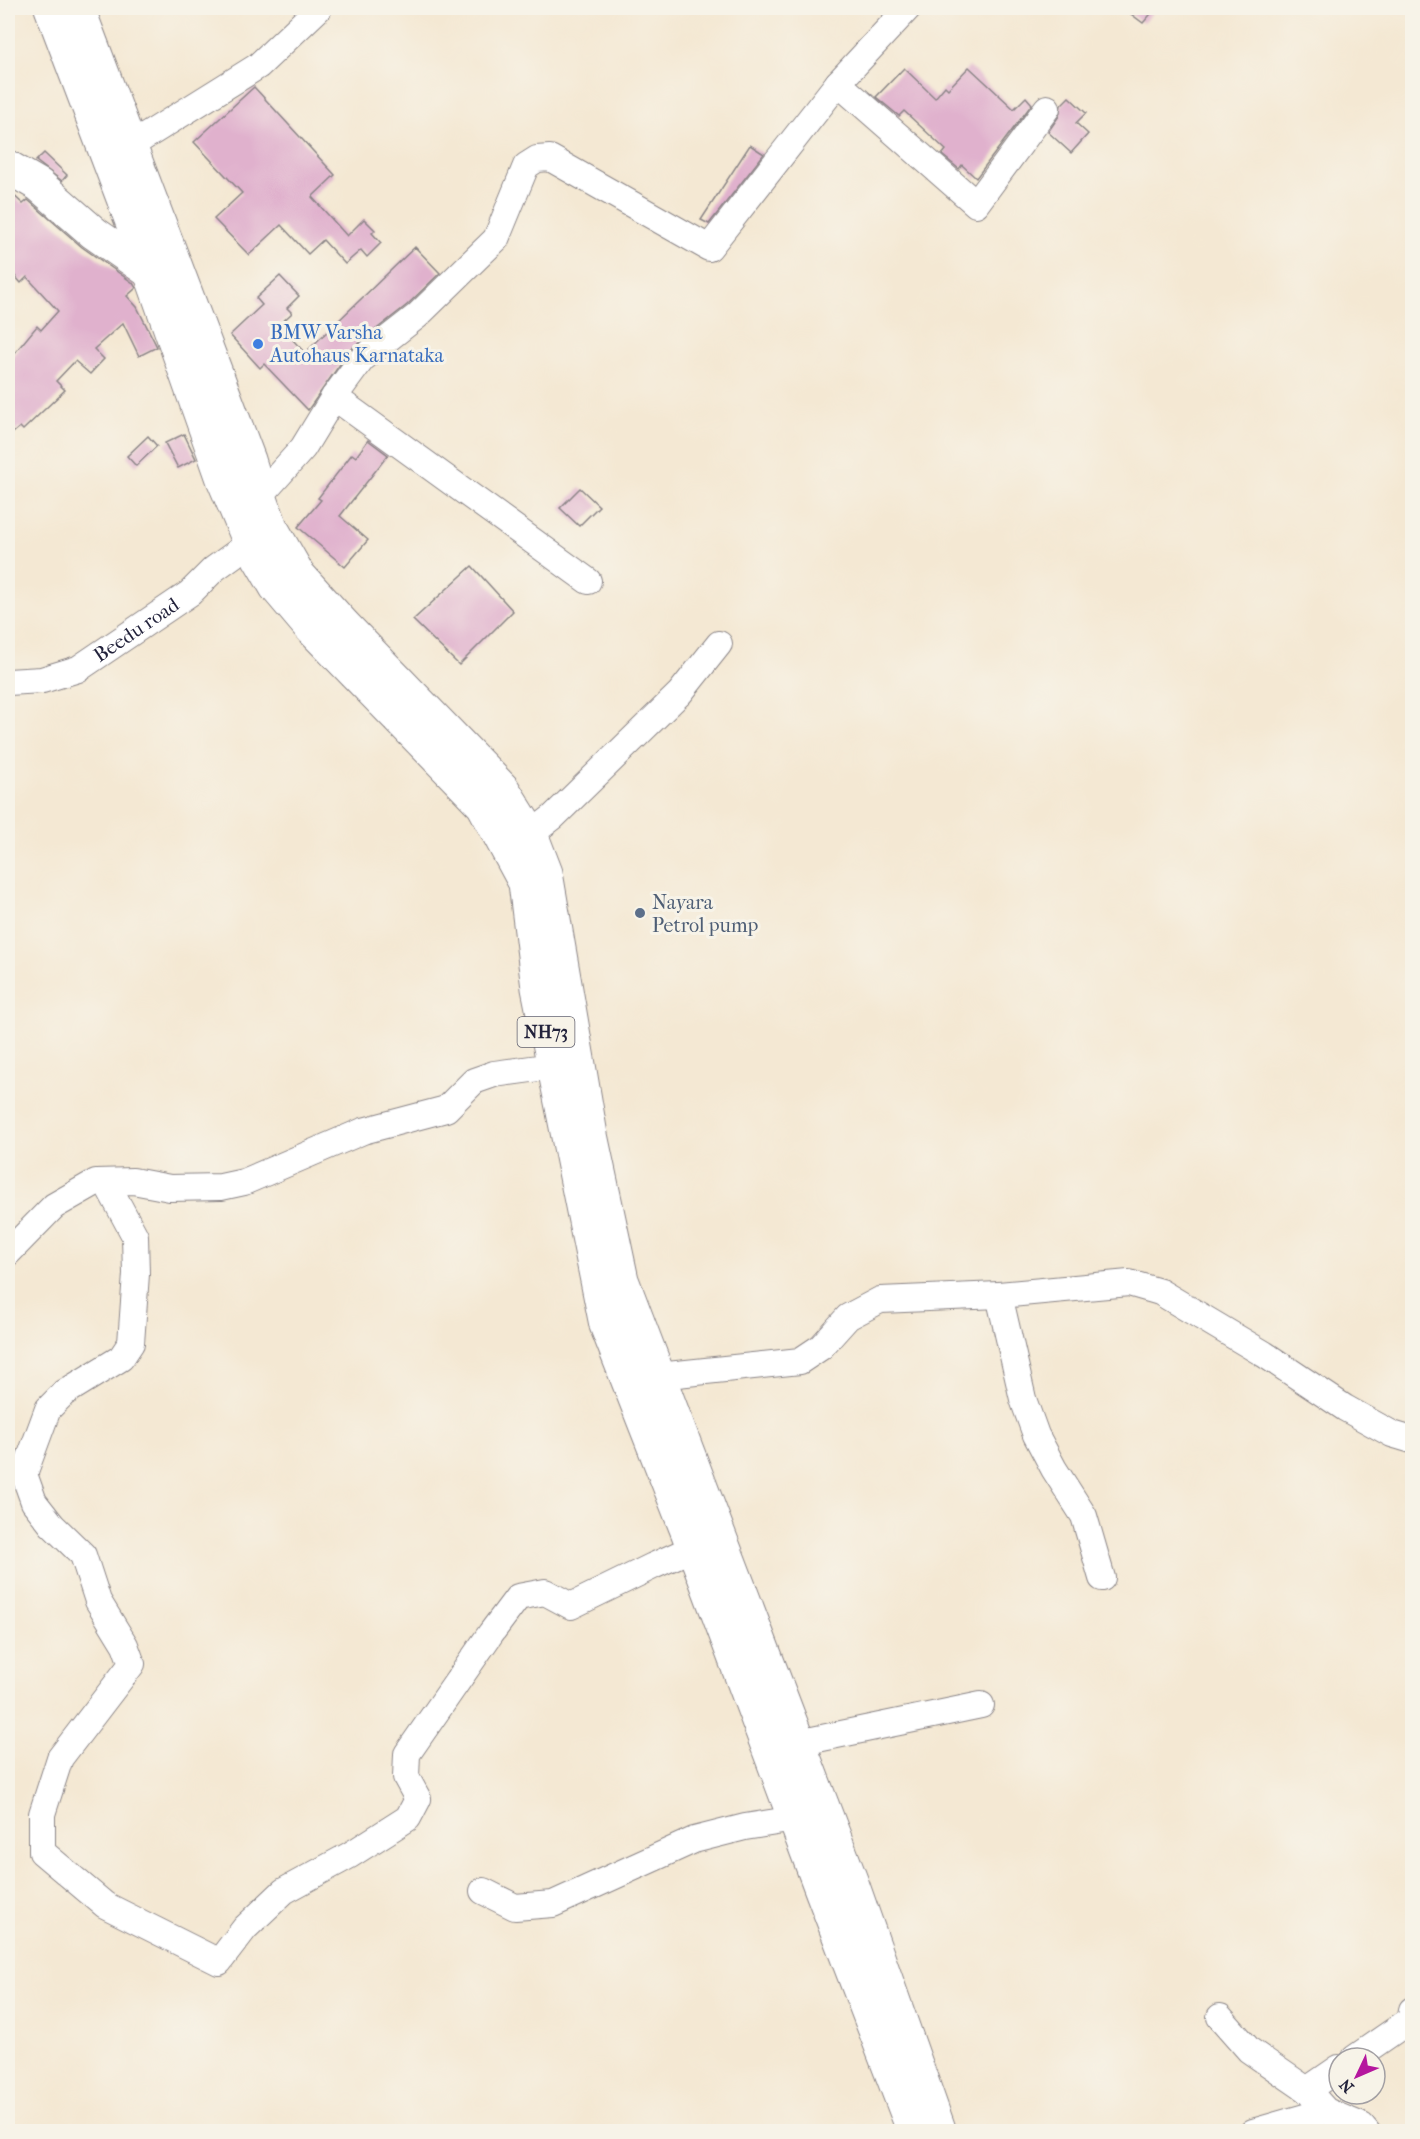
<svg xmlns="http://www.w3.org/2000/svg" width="1420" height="2139" viewBox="0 0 1420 2139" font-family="'IM FELL French Canon',serif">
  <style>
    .building { fill: #e0b1cd }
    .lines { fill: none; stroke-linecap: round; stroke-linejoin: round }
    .minor-casing { stroke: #8b8587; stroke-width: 28 }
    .major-casing { stroke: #8b8587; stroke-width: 35 }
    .highway-casing { stroke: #8b8587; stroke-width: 35 }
    .minor { stroke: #fff; stroke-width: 26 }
    .major { stroke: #fff; stroke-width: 33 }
    .highway { stroke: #fff; stroke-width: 33 }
    .shop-dot { fill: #3f7fe0; stroke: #f7f3e8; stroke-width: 2 }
    .service-dot { fill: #5c6f8a; stroke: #f7f3e8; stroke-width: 2 }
    .labels { text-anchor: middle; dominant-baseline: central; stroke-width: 6; stroke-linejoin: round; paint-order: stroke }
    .shield { fill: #f7f3e8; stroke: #62616f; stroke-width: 1.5 }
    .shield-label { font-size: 18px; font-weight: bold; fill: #22223b }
    .shop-label { font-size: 20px; fill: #366cbe; stroke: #f7f3e8; text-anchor: start }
    .street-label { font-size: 20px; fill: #22223b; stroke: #f7f3e8 }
    .service-label { font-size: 20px; fill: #4e5e75; stroke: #f7f3e8; text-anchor: start }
  </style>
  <rect width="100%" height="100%" fill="#f7f3e8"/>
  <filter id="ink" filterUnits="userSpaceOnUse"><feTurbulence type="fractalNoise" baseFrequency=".0167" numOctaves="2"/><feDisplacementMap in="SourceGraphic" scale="12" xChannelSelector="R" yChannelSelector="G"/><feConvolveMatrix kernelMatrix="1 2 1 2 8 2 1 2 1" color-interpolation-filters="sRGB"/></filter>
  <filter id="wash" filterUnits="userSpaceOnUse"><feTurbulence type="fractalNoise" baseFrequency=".008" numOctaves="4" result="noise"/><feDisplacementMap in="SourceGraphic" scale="24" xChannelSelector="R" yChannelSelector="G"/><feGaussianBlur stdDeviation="1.35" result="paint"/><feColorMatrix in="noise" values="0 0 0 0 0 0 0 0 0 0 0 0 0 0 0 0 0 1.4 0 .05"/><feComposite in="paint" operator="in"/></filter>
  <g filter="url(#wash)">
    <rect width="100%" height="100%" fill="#f4e8d3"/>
    <g id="blocks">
      <g class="building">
        <path d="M 1123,8 L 1156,8 L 1143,23 Z"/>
        <path d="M 969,67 L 1014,109 L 1026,97 L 1032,104 L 976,178 L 962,165 L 959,169 L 942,155 L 946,150 L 904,111 L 899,116 L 876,97 L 904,68 L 935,98 L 945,86 L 948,89 Z"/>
        <path d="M 254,87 L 335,175 L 312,197 L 347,236 L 364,219 L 375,230 L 372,233 L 381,243 L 367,257 L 361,250 L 345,264 L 323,240 L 308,254 L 281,225 L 249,255 L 214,219 L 242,193 L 194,142 Z"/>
        <path d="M 1069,97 L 1086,113 L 1076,123 L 1088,134 L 1071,153 L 1048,132 L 1059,116 L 1061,105 Z"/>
        <path d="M 750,145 L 764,154 L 709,224 L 701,220 Z"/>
        <path d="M 44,153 L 67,175 L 62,181 L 36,161 Z"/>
        <path d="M 8,190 L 23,204 L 28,200 L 82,247 L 133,283 L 136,288 L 127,296 L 137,307 L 157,347 L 139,356 L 123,323 L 94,349 L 104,359 L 90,374 L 75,361 L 56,381 L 65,390 L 23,430 L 20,427 L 8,437 L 8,361 L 37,326 L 41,330 L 58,311 L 27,277 L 21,283 L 8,268 Z"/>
        <path d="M 415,247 L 440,273 L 407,305 L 350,350 L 308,410 L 264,364 L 260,368 L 230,335 L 262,305 L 256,298 L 280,276 L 299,296 L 287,308 L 292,313 L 279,325 L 305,353 Z"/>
        <path d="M 184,434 L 196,459 L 178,468 L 165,443 Z"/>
        <path d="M 148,436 L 157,446 L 136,466 L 127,456 Z"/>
        <path d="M 368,440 L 388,455 L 340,516 L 368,540 L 345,567 L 298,527 L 321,500 L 318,498 L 352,454 L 356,457 Z"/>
        <path d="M 580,488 L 599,506 L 579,526 L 560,508 Z"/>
        <path d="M 472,566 L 513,611 L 459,665 L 413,620 Z"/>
      </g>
    </g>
  </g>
  <g filter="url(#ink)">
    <use href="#blocks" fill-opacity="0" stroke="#8b8587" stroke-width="1.5"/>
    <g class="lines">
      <defs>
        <g id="minor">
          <path d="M 838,83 L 976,204 L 1047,108"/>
          <path d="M 130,146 L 258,66 L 319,8"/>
          <path d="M 334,397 L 588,581"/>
          <path d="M 260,496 L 303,448 L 334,397 L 362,359 L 417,316 L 496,239 L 526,166 L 537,159 L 550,158 L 709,248 L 838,83 L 908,8"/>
          <path id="s1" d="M 8,682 L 42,680 L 78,669 L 190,593 L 214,569 L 250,543"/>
          <path d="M 531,834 L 553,817 L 680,693 L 719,644"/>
          <path d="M 106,1182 L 135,1236 L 136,1274 L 131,1343 L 121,1358 L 64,1393 L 48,1409 L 24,1474 L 34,1502 L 52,1525 L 83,1555 L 98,1601 L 125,1645 L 132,1664 L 60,1758 L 42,1814 L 42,1852 L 105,1905 L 219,1962 L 245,1928 L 284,1891 L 350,1855 L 408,1818 L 418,1799 L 406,1777 L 407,1754 L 491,1633 L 518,1597 L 545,1592 L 571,1606 L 653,1566 L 693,1548"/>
          <path d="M 8,1253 L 54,1206 L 96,1182 L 133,1181 L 170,1188 L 221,1187 L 244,1182 L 363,1131 L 446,1109 L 474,1081 L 494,1074 L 553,1066"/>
          <path d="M 999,1295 L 1023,1399 L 1036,1435 L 1054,1469 L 1084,1516 L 1102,1578"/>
          <path d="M 658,1376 L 800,1361 L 821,1347 L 848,1317 L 880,1300 L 999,1295 L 1129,1283 L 1160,1292 L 1264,1354 L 1345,1408 L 1392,1434 L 1412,1440"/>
          <path d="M 798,1743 L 981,1705"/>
          <path d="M 483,1891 L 515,1907 L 553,1904 L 694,1840 L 745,1827 L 795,1819"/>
          <path d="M 1220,2017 L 1249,2050 L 1307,2090 L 1326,2111 L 1362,2126 L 1367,2132"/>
          <path d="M 1355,2058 L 1410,2020 L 1412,2010"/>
          <path d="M 1307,2090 L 1339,2068"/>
          <path d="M 1253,2132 L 1326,2111"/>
        </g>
        <path id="major" d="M 8,167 L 39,185 L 94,233 L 150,272 L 165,268"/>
        <g id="highway">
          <path d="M 51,8 L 141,246 L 223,479 L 250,543 L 276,587 L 309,626 L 483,805 L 525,883 L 538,988 L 606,1325 L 687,1531 L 822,1892 L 914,2132"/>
          <path d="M 78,8 L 249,460 L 260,496 L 271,527 L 298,574 L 344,625 L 503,789 L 531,834 L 546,873 L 591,1135 L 622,1280 L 852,1883 L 940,2132"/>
        </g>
      </defs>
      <use href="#minor" class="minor-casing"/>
      <use href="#major" class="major-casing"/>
      <use href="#highway" class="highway-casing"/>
      <use href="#minor" class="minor"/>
      <use href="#major" class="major"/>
      <use href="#highway" class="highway"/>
    </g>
  </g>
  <circle class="shop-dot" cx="258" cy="344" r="6"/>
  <circle class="service-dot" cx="640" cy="913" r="6"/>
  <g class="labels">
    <rect class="shield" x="517.5" y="1017" width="57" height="30" rx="4.5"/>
    <g class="shield-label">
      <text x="546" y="1032">NH73</text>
    </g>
    <g class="shop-label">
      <text x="270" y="332">BMW Varsha<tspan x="270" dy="23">Autohaus Karnataka</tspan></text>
    </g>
    <g class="street-label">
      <text stroke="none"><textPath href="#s1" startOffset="142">Beedu road</textPath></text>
    </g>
    <g class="service-label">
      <text x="652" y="902">Nayara<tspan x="652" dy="23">Petrol pump</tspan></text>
    </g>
  </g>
  <rect width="1420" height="2139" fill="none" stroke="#f7f3e8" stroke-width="30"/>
  <g transform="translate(1357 2076) rotate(226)"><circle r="28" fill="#f7f3e8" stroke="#a29fa3" stroke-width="1.5"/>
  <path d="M0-4.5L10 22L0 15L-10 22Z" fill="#b5179e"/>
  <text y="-9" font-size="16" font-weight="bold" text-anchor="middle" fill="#22223b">N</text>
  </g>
</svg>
